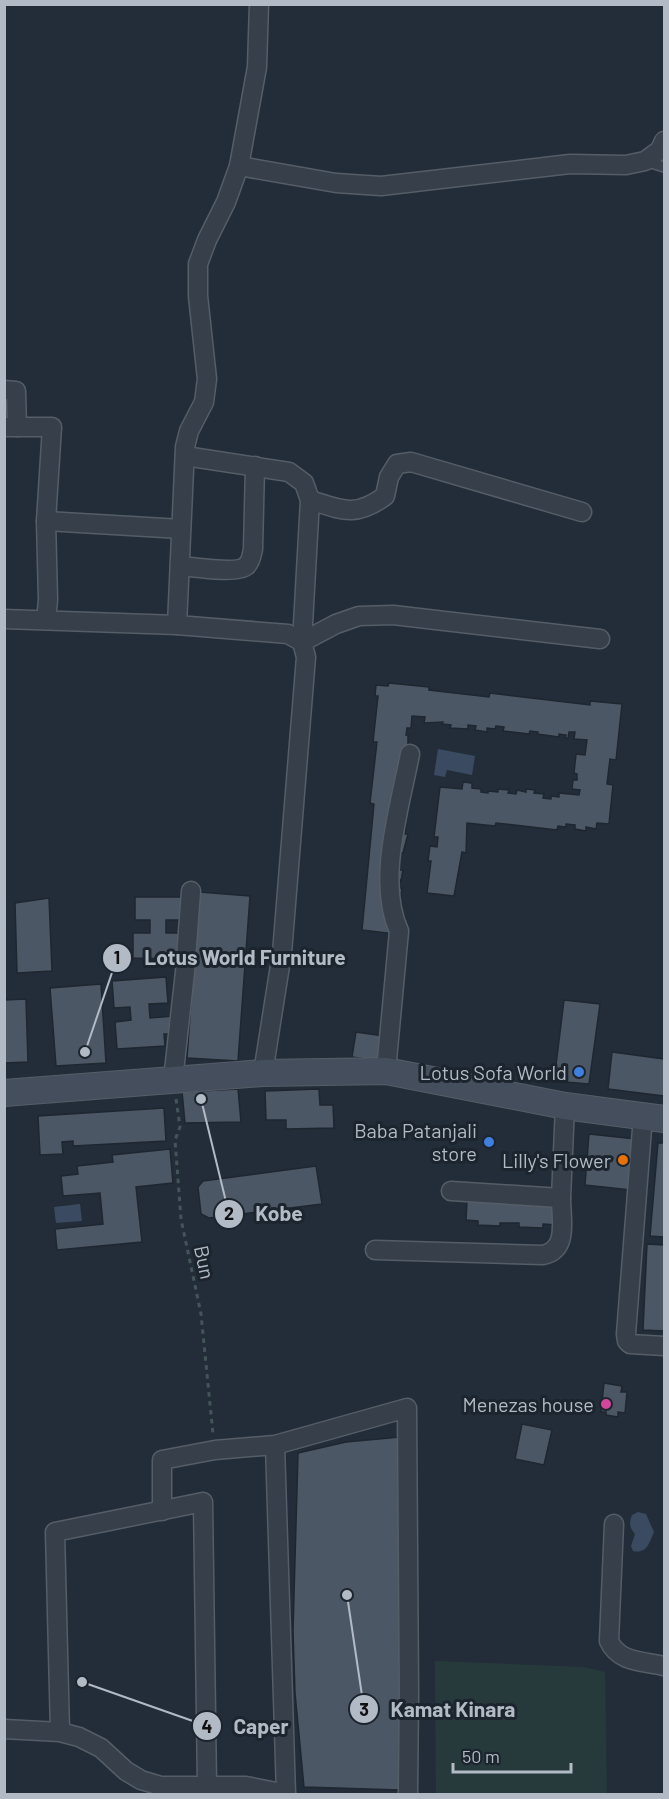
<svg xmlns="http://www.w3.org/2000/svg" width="669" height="1799" viewBox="0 0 669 1799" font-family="Barlow,sans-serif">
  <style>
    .green { fill: #263a3b }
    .water { fill: #3a4b61 }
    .building { fill: #4c5765; stroke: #1e2630; stroke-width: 1.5 }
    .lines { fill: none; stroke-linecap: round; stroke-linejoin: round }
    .lane-casing { stroke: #555d67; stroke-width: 12 }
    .street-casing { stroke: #555d67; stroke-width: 21 }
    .secondary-casing { stroke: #555d67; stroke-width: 28 }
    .path { stroke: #435558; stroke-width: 3; stroke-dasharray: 4.5 4.5; stroke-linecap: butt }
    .lane { stroke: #373f4a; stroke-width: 9 }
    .street { stroke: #373f4a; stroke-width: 18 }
    .secondary { stroke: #454e5c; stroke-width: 26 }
    .shop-dot { fill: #3f7fe0; stroke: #1c242e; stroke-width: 2 }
    .food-dot { fill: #e8710a; stroke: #1c242e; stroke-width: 2 }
    .hotel-dot { fill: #d1479c; stroke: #1c242e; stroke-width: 2 }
    .labels { text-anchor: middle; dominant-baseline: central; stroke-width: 6; stroke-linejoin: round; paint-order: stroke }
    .poi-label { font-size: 20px; fill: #b2bac5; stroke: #1c242e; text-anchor: end }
    .street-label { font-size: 20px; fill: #b2bac5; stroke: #1c242e }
    .leader { fill: none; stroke: #b2bac5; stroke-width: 2 }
    .callout-dot { fill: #b2bac5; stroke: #1c242e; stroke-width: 2 }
    .mark-label { font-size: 18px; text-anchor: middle; font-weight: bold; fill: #111 }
    .callout-label { font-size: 21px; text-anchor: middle; font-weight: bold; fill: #b2bac5; stroke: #1c242e; stroke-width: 6; stroke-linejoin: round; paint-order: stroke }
  </style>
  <rect width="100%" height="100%" fill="#232d39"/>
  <path class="green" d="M 435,1661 L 583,1667 L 605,1672 L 607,1794 L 436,1794 Z"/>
  <g class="water">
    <path d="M 438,749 L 475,756 L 472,775 L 447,770 L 445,777 L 434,775 Z"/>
    <path d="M 80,1204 L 82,1221 L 56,1223 L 54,1207 Z"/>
    <path d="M 638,1512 L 646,1514 L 654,1532 C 649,1543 647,1554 633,1551 L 631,1546 L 635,1534 C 629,1527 629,1523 632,1515 Z"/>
  </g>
  <g class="building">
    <path d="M 389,683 L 429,687 L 429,690 L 489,697 L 490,693 L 590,705 L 590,701 L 622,704 L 616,760 L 610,759 L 607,784 L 613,785 L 609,824 L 597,823 L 596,829 L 586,827 L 586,831 L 575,829 L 575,825 L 566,824 L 566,827 L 558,826 L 557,830 L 496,823 L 495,826 L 467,823 L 466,853 L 462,852 L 454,896 L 427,893 L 431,861 L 428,861 L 430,846 L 437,847 L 438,837 L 434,837 L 440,787 L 462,789 L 463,782 L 472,783 L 472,788 L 481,789 L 481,792 L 488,793 L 488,791 L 498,792 L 498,789 L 509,790 L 508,793 L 516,794 L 517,790 L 526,792 L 526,789 L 535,790 L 534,793 L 544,794 L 543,798 L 551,799 L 551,796 L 559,797 L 559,793 L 579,795 L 580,790 L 572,789 L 573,780 L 577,780 L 577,774 L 574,773 L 576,754 L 585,755 L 587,740 L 574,739 L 575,732 L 569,732 L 568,738 L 565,738 L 566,735 L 559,734 L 559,737 L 537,734 L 538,732 L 530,731 L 529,734 L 503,731 L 504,727 L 496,726 L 495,729 L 487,728 L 487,732 L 475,730 L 476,726 L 468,725 L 468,729 L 450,728 L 451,725 L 442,724 L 443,722 L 424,723 L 425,717 L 412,716 L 411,728 L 407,728 L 406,735 L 408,735 L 408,745 L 411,745 L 408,808 L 404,826 L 406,826 L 405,834 L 408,834 L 403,853 L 399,853 L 400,870 L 403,870 L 401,881 L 400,880 L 399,888 L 402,888 L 395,934 L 362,930 L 374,804 L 370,803 L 377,742 L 373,742 L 378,696 L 375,696 L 376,685 L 388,686 Z"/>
    <path d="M 199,892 L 250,896 L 238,1061 L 187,1058 Z"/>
    <path d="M 135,897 L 182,897 L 182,920 L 166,920 L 166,933 L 181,933 L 180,959 L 133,958 L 133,933 L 150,933 L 150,920 L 135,920 Z"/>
    <path d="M 49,898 L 52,971 L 17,973 L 15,903 Z"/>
    <path d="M 166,977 L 168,1003 L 149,1004 L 150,1018 L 174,1016 L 175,1034 L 164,1034 L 165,1046 L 117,1049 L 115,1022 L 131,1020 L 130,1007 L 114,1008 L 112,981 Z"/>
    <path d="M 101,984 L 106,1063 L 56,1066 L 50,988 Z"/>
    <path d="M 26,999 L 28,1062 L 4,1063 L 4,1000 Z"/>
    <path d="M 564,1000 L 600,1004 L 589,1084 L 554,1081 Z"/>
    <path d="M 356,1032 L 398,1038 L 395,1063 L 352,1057 Z"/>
    <path d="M 612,1052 L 664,1059 L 664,1096 L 608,1089 Z"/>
    <path d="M 238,1089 L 241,1122 L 185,1123 L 182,1092 Z"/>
    <path d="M 319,1089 L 320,1105 L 333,1105 L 334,1128 L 286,1129 L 286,1120 L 266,1120 L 265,1091 Z"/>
    <path d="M 164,1108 L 166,1141 L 73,1146 L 73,1141 L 62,1142 L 63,1154 L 40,1155 L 38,1116 Z"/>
    <path d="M 589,1134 L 636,1139 L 631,1190 L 585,1185 Z"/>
    <path d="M 658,1143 L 664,1143 L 664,1237 L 650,1236 Z"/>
    <path d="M 170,1149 L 173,1183 L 136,1187 L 142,1242 L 57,1250 L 55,1229 L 103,1224 L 100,1193 L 63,1196 L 61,1176 L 78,1174 L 77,1166 L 113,1162 L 112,1155 Z"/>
    <path d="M 316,1166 L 322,1204 L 209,1218 L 201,1214 L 198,1187 L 203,1181 Z"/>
    <path d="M 467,1201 L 558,1205 L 558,1225 L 543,1224 L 543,1228 L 519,1227 L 519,1223 L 500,1223 L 500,1226 L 478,1225 L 478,1221 L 466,1220 Z"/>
    <path d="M 647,1244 L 664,1245 L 664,1331 L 643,1330 Z"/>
    <path d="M 604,1383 L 622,1386 L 621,1392 L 627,1392 L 625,1413 L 618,1412 L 618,1417 L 606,1415 L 606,1412 L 601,1412 Z"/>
    <path d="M 522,1424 L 552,1430 L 544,1465 L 515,1459 Z"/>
    <path d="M 400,1437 L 400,1790 L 304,1787 L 295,1693 L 293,1631 L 298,1453 L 346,1442 Z"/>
  </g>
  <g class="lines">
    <defs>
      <path id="lane" d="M 645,161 L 664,167"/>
      <g id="street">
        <path d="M 259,4 L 257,67 L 239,166 L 226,202 L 207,240 L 198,264 L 198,296 L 207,379 L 204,402 L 189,431 L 185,447 L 177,625 L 288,634 L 302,642 L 306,657 L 282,953 L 263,1073"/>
        <path d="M 239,166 L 336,183 L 381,186 L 570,164 L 626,165 L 645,161 L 660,150 L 664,141"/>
        <path d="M 4,390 L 16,391 L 17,427"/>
        <path d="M 4,427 L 52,427 L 46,521 L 48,600 L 46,620"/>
        <path d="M 185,456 L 289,472 L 304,483 L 310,500 L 302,642 L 336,624 L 359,616 L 393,615 L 600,639"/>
        <path d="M 310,500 C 342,510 355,518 385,496 L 389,477 L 397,464 L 411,462 L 582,512"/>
        <path d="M 46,521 L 181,529"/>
        <path d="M 180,566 C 193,567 237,574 246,566 C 251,562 252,554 253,549 L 255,466"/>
        <path d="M 4,619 L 177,625"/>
        <path d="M 386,1071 L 399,931 C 376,881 400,807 410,754"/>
        <path d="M 173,1080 L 185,972 L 191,891"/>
        <path d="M 643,1116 L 626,1334 L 627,1341 L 630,1344 L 664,1346"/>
        <path d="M 451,1191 L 561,1198 L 565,1106"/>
        <path d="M 375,1250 L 543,1255 C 569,1250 561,1219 561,1198"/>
        <path d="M 275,1445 L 286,1794"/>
        <path d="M 162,1511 L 162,1460 L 215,1450 L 275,1445 L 407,1408 L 409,1694 L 408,1794"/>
        <path d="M 614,1524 L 609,1641 C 619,1663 643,1661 664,1666"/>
        <path d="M 4,1729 L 60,1732 L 79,1737 L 101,1748 L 126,1771 L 141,1780 L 161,1786 L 246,1786 L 286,1794"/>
        <path d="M 60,1732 L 55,1532 L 203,1502 L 207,1786"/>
      </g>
      <path id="secondary" d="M 4,1093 L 263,1073 L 386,1071 L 565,1106 L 664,1119"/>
    </defs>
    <use href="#lane" class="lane-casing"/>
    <use href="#street" class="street-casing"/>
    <use href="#secondary" class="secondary-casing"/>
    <path class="path" d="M 176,1099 L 180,1127 L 175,1140 L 181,1219 L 201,1314 L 213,1434"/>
    <use href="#lane" class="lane"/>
    <use href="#street" class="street"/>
    <use href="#secondary" class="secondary"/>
  </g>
  <g class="shop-dot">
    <circle cx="579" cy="1072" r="6"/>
    <circle cx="489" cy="1142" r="6"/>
  </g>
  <circle class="food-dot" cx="623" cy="1160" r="6"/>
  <circle class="hotel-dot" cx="606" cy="1404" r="6"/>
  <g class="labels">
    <g class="poi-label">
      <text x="567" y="1072">Lotus Sofa World</text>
      <text x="477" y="1130">Baba Patanjali<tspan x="477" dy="23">store</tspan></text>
      <text x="611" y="1160">Lilly's Flower</text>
      <text x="594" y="1404">Menezas house</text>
    </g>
    <g class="street-label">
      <text transform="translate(205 1262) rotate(78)">Bun</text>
    </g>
  </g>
  <path class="leader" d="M85 1052L117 958M201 1099L229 1214M347 1595L364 1709M82 1682L207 1726"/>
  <g class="callout-dot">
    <circle cx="85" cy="1052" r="6"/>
    <circle cx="201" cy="1099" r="6"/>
    <circle cx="347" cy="1595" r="6"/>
    <circle cx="82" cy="1682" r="6"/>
    <circle cx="117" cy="958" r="15"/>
    <circle cx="229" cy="1214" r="15"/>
    <circle cx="364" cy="1709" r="15"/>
    <circle cx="207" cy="1726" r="15"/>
  </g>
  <g class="mark-label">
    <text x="117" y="964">1</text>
    <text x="229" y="1220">2</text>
    <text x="364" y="1716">3</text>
    <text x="207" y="1733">4</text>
  </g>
  <g class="callout-label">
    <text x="245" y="965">Lotus World Furniture</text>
    <text x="279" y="1221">Kobe</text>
    <text x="453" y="1717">Kamat Kinara</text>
    <text x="261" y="1734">Caper</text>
  </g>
  <rect width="669" height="1799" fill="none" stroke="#b2bac5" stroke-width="12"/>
  <path d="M453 1763v9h118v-9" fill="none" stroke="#b2bac5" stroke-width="3"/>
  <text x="462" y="1763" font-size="18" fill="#b2bac5" stroke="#1c242e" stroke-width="4.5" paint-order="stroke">50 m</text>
</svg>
